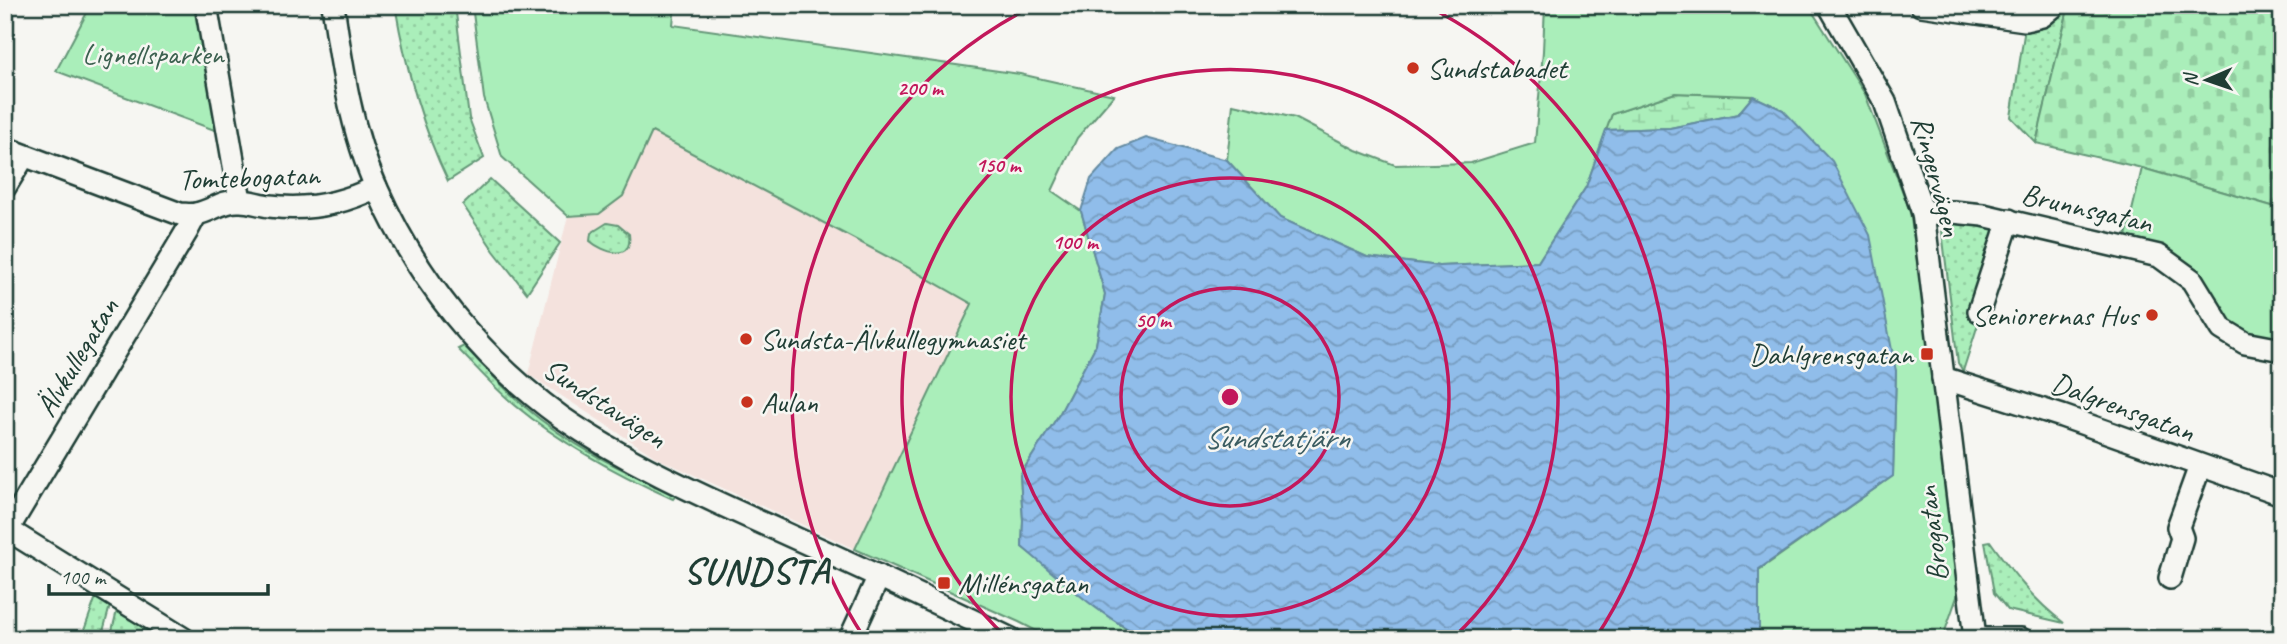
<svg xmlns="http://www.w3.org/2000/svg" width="2287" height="644" viewBox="0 0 2287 644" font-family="Caveat,sans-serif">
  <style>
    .built { fill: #f4e2dd }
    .grass { fill: url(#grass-dots); stroke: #649677; stroke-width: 2 }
    .wetland { fill: url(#wetland-marsh); stroke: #649677; stroke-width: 2 }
    .cemetery { fill: url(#cemetery-stones); stroke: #649677; stroke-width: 2 }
    .green { fill: #aaeeba; stroke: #649677; stroke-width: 2 }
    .water { fill: url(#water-waves); stroke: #638aa1; stroke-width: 2 }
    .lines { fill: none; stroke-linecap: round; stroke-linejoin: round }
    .minor-casing { stroke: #1f3d34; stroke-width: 26 }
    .minor { stroke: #f6f6f2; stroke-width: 21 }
    .ring { fill: none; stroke: #c2185b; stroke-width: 3.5 }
    .poi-dot { fill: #c8321e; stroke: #f6f6f2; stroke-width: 2.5 }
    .labels { text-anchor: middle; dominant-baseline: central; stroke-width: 5; stroke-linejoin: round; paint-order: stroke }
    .park-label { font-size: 30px; fill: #3b604f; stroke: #f6f6f2 }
    .poi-label { font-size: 30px; fill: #1f3d34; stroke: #f6f6f2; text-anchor: start }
    .street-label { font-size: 30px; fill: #1f3d34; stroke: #f6f6f2 }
    .water-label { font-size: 32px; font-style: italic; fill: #3b5d62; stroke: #f6f6f2 }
    .district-label { font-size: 37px; font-weight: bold; letter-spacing: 2px; fill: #1f3d34; stroke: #f6f6f2 }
    .centre { fill: #c2185b; stroke: #f6f6f2; stroke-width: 3.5 }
    .ring-label { font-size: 21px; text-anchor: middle; font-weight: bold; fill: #c2185b; stroke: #f6f6f2; stroke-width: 5; stroke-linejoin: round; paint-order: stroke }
  </style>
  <defs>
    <pattern id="grass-dots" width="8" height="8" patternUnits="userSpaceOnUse" patternTransform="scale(1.75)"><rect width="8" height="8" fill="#aaeeba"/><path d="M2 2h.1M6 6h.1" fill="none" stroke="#92cda0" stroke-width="1.8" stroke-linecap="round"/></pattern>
    <pattern id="wetland-marsh" width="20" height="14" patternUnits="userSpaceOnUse" patternTransform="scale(1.75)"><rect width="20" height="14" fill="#aaeeba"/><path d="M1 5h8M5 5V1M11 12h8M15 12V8" fill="none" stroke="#92cda0"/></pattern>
    <pattern id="cemetery-stones" width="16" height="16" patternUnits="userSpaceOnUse" patternTransform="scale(1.75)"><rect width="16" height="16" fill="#aaeeba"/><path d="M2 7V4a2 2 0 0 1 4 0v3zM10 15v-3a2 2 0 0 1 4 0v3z" fill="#92cda0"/></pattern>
    <pattern id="water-waves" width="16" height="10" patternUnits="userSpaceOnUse" patternTransform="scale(1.75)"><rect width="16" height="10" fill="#90bdea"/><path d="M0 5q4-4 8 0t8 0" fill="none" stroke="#759bbe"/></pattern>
  </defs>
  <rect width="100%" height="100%" fill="#f6f6f2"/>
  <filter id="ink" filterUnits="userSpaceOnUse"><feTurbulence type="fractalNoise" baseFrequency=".0143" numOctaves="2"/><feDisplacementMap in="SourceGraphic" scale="14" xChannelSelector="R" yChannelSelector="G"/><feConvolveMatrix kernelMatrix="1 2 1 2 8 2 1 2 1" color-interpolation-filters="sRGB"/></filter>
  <g filter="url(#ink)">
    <path class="built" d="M 652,132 L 907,267 L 972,304 L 855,549 L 657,458 L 528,374 L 568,216 L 599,214 L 623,196 Z"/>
    <g class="grass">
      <path d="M 395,5 L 455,5 L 469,118 L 484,158 L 448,181 C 422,127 405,64 395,5 Z"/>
      <path d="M 2064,5 L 2069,5 L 2036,143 L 2011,117 L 2025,28 Z"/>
      <path d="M 490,179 L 560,243 L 527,293 L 494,251 L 463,205 Z"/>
      <path d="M 1953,220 L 1993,224 L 1999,236 L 1981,315 L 1963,371 L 1958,363 L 1942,231 L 1944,225 Z"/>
      <path d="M 607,223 L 618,225 L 629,234 C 633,263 603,252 590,241 L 591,233 Z"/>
      <path d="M 464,346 C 484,366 503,388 524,406 C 566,443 626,474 678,493 L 673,499 C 617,474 563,445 516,406 C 495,389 477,368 458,349 Z"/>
      <path d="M 1990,541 C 2012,572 2033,600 2064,623 L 2008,610 L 1994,593 L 1985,542 Z"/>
      <path d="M 97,594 L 111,602 L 101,639 L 81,639 Z"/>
      <path d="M 117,610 L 163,639 L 110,639 Z"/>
    </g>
    <path class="wetland" d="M 1675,93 L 1753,96 L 1738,114 L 1670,128 L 1606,130 L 1612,114 Z"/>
    <path class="cemetery" d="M 2069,5 L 2282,5 L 2282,209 L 2142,168 L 2036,143 Z"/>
    <g class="green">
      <path d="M 91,5 L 196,5 L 217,131 L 56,71 Z"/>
      <path d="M 472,5 L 675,5 L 673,25 L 1020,74 L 1114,95 L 1077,138 L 1052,191 L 1081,211 L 1105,294 L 1096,345 L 1060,413 L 1020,475 L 1023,520 L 1022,547 L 1130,632 L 1149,639 L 1052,639 L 1019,622 L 855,549 L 972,304 L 907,267 L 652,132 L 623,196 L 599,214 L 568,216 L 502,157 L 484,98 Z"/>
      <path d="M 1545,5 L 1808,5 L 1865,94 L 1910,211 L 1936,395 L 1959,591 L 1944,634 L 1932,639 L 1759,639 L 1759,570 L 1893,476 L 1896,371 L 1783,110 L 1753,96 L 1675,93 L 1612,114 L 1586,187 L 1538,262 L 1439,266 L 1367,257 L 1280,218 L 1227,160 L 1233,104 L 1295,118 L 1356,150 L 1395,165 L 1471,163 L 1535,143 L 1543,51 Z"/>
      <path d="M 2142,168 L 2282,209 L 2282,342 L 2245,334 L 2224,319 L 2198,274 L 2125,241 Z"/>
    </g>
    <path class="water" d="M 1753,96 L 1783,110 L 1832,161 L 1870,235 L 1896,371 L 1893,476 L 1759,569 L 1759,639 L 1149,639 C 1107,623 1057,576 1022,547 L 1023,520 L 1020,475 L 1060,413 L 1096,345 L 1105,294 L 1081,211 L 1091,179 L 1118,149 L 1146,138 L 1227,160 L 1280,218 L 1367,257 L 1439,266 L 1538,262 L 1586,187 L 1606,130 L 1670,128 L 1738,114 Z"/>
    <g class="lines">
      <defs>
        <g id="minor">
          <path d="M 206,5 L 240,200"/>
          <path d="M 333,5 C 342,68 351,131 377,189 C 417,279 482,360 561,417 C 633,467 716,502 795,538 C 868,571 939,604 1011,639"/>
          <path d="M 1829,5 L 1885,102 L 1923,213 L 1975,638"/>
          <path d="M 1921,5 L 2025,20 L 2042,16 L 2055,5"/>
          <path d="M 5,148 L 180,214 C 185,214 191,215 196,214 C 211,211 222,201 238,201 C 248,200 259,205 270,206 C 308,211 342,204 376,187"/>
          <path d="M 5,187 L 24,156"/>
          <path d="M 1923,213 L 1953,212 L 1983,215 L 2159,256 L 2192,280 L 2222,329 L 2245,343 L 2282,350"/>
          <path d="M 1979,311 L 2009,220"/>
          <path d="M 1943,378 L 2062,416 L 2282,494"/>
          <path d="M 5,528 L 184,639"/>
          <path d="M 8,529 L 187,231 L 196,214"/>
          <path d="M 2170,578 L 2182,538 L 2178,527 L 2200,466"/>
          <path d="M 850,639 L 879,576"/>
          <path d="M 1972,639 L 2021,639"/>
        </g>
      </defs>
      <use href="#minor" class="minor-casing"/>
      <use href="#minor" class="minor"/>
    </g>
  </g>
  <g class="ring">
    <circle cx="1230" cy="397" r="109"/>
    <circle cx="1230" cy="397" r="219"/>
    <path d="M1006 637A328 328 0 1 1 1454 637"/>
    <path d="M865 639A438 438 0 0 1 1031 7M1429 7A438 438 0 0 1 1595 639"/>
  </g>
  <g class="poi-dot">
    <circle cx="1413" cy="68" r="7"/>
    <circle cx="2152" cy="315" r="7"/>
    <circle cx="746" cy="339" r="7"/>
    <rect x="1920" y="347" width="14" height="14" rx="3.5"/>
    <circle cx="747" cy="402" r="7"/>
    <rect x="937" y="576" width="14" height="14" rx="3.5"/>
  </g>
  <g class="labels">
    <g class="park-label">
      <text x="153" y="54">Lignellsparken</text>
    </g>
    <g class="poi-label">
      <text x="1427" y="68">Sundstabadet</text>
      <text x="2138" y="315" text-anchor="end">Seniorernas Hus</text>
      <text x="760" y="339">Sundsta-Älvkullegymnasiet</text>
      <text x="1913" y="354" text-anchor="end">Dahlgrensgatan</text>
      <text x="761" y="402">Aulan</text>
      <text x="958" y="583">Millénsgatan</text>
    </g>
    <g class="street-label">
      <text transform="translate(1937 176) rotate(75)">Ringervägen</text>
      <text transform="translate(249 177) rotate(-2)">Tomtebogatan</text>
      <text transform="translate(2087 208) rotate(13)">Brunnsgatan</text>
      <text transform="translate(77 357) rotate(-59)">Älvkullegatan</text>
      <text transform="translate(605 403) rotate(33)">Sundstavägen</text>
      <text transform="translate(2123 407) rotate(20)">Dalgrensgatan</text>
      <text transform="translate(1932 534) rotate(-97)">Brogatan</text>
    </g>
    <g class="water-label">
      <text x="1276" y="437">Sundstatjärn</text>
    </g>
    <g class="district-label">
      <text x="757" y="570">SUNDSTA</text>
    </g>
  </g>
  <circle cx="1230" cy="397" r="10" class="centre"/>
  <g class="ring-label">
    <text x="920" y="95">200 m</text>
    <text x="998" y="172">150 m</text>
    <text x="1075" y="249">100 m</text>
    <text x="1153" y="327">50 m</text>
  </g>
  <rect width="2287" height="644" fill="none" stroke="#f6f6f2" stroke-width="28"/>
  <rect x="14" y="14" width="2259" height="616" fill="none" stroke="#1f3d34" stroke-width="2.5" filter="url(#ink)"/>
  <g transform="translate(2207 80) rotate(268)" stroke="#f6f6f2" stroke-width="5" paint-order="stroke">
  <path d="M0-5L12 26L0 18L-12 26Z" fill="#1f3d34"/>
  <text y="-10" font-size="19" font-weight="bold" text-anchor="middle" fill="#1f3d34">N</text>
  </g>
  <path d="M49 584v10h219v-10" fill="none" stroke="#1f3d34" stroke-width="3.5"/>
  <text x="60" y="584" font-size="21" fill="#1f3d34" stroke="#f6f6f2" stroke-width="5" paint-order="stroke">100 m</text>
</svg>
